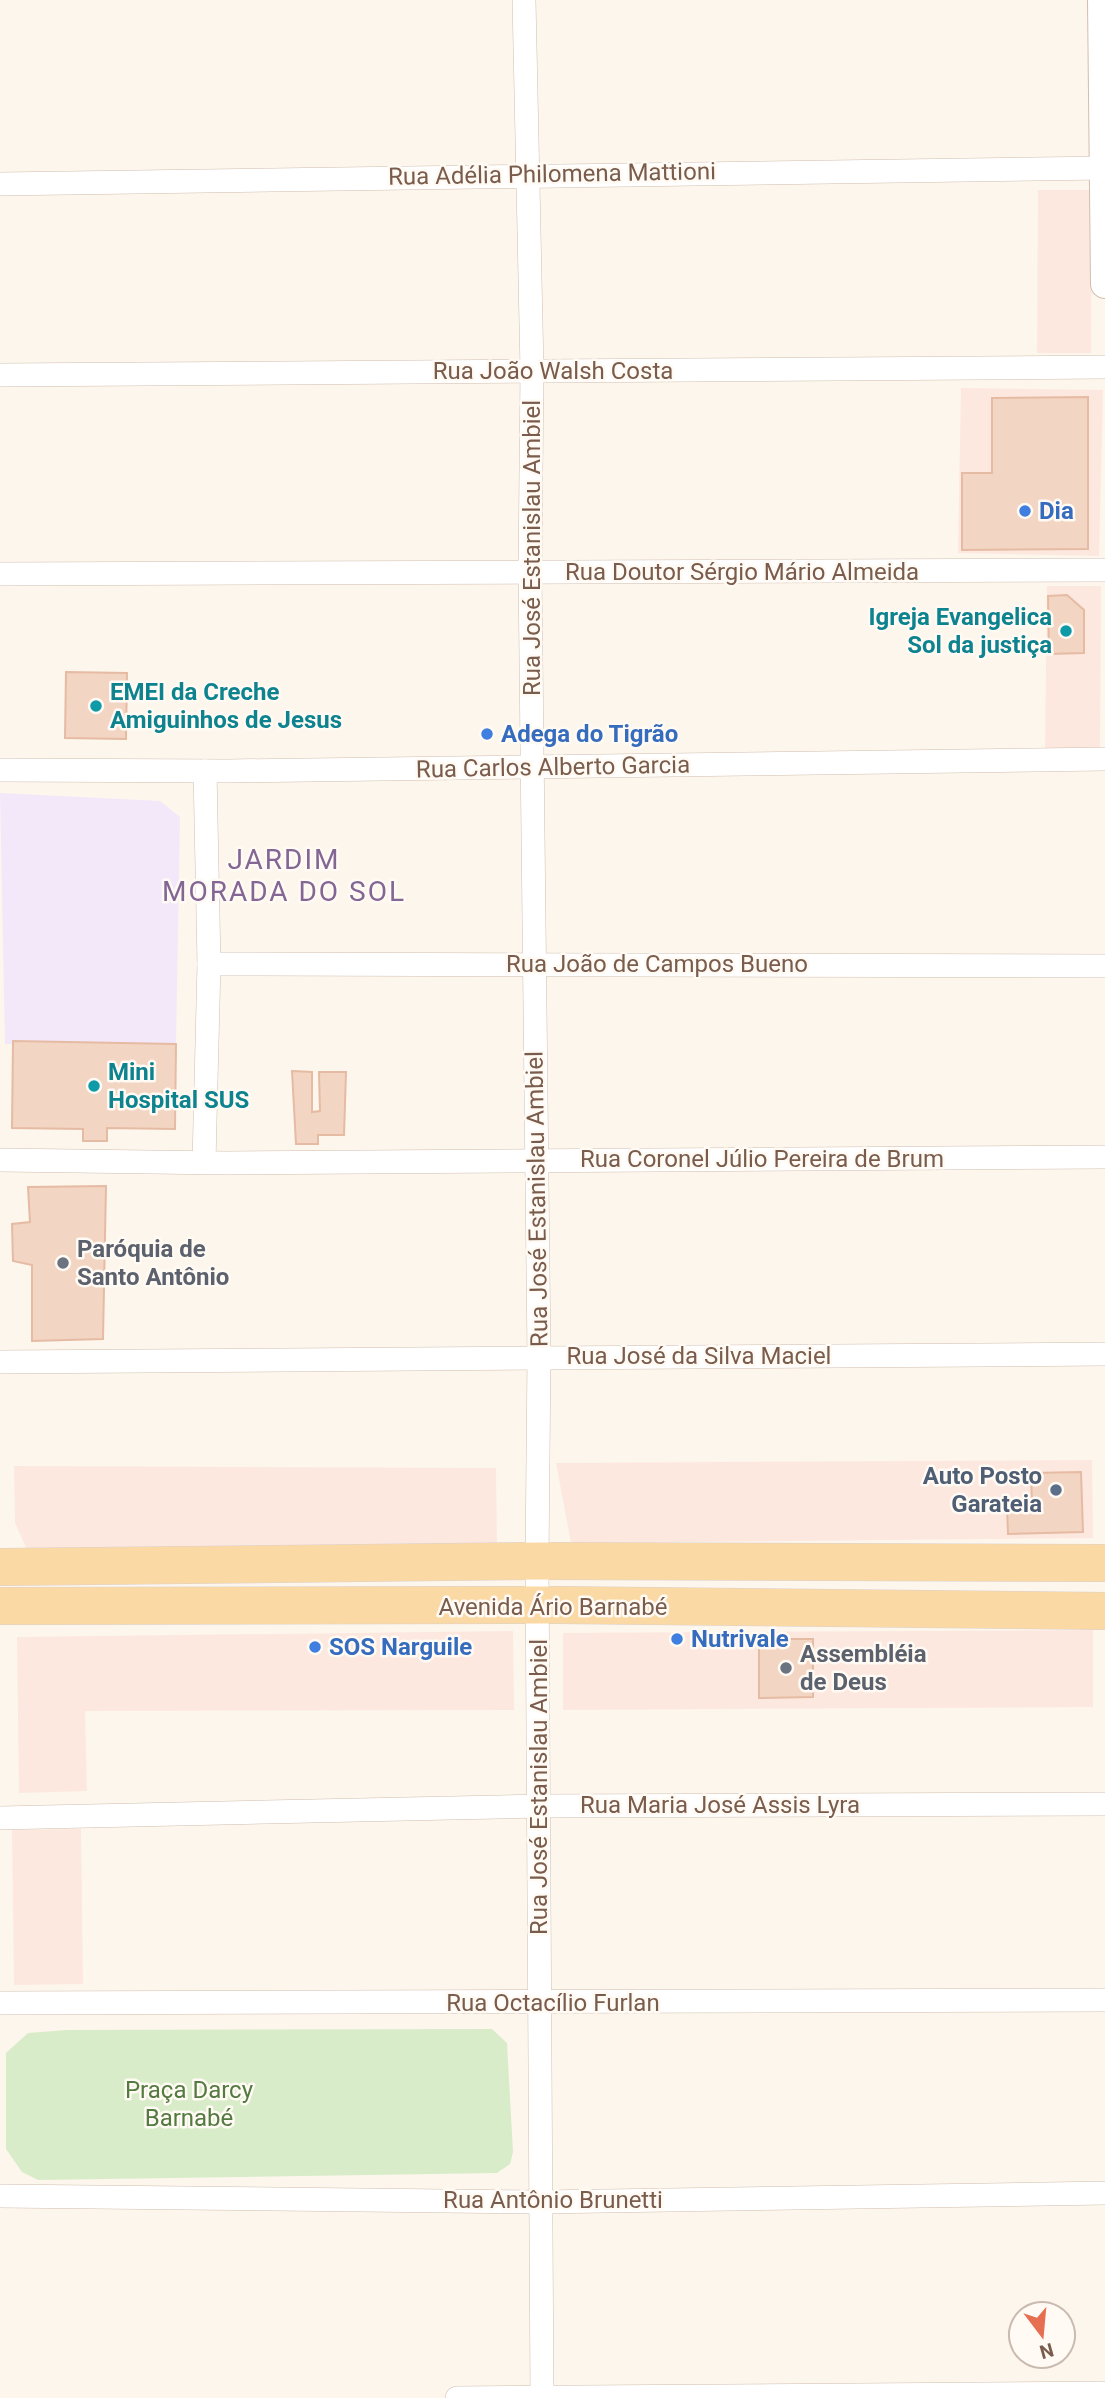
<svg xmlns="http://www.w3.org/2000/svg" width="1105" height="2398" viewBox="0 0 1105 2398" font-family="Roboto,sans-serif">
  <style>
    .commercial { fill: #fde8e0 }
    .education { fill: #f3e8fa }
    .green { fill: #d8ecc9 }
    .building { fill: #f3d5c3; stroke: #e6bba3; stroke-width: 2 }
    .lines { fill: none; stroke-linecap: round; stroke-linejoin: round }
    .minor-casing { stroke: #d1beb0; stroke-width: 24 }
    .tertiary-casing { stroke: #d1beb0; stroke-width: 30 }
    .primary-casing { stroke: #dad1cd; stroke-width: 38 }
    .minor { stroke: #fff; stroke-width: 23 }
    .tertiary { stroke: #fff; stroke-width: 28 }
    .primary { stroke: #fbd9a5; stroke-width: 37 }
    .shop-dot { fill: #3f7fe0; stroke: #fffaf3; stroke-width: 2.5 }
    .culture-dot { fill: #0f9aa8; stroke: #fffaf3; stroke-width: 2.5 }
    .worship-dot { fill: #6b7280; stroke: #fffaf3; stroke-width: 2.5 }
    .service-dot { fill: #5c6f8a; stroke: #fffaf3; stroke-width: 2.5 }
    .labels { text-anchor: middle; dominant-baseline: central; stroke-width: 5; stroke-linejoin: round; paint-order: stroke }
    .street-label { font-size: 24px; fill: #7a5c4d; stroke: #fffaf3 }
    .shop-label { font-size: 24px; font-weight: bold; fill: #366cbe; stroke: #fffaf3; text-anchor: start }
    .culture-label { font-size: 24px; font-weight: bold; fill: #0d838f; stroke: #fffaf3; text-anchor: start }
    .worship-label { font-size: 24px; font-weight: bold; fill: #5b616d; stroke: #fffaf3; text-anchor: start }
    .service-label { font-size: 24px; font-weight: bold; fill: #4e5e75; stroke: #fffaf3; text-anchor: end }
    .park-label { font-size: 24px; fill: #537a41; stroke: #fffaf3 }
    .quarter-label { font-size: 28px; letter-spacing: 2px; fill: #846695; stroke: #fffaf3 }
  </style>
  <rect width="100%" height="100%" fill="#fdf6ec"/>
  <g class="commercial">
    <path d="M 1038,190 L 1092,190 L 1091,353 L 1037,353 Z"/>
    <path d="M 961,388 L 1103,390 L 1099,556 L 958,553 Z"/>
    <path d="M 1047,586 L 1101,586 L 1100,749 L 1045,749 Z"/>
    <path d="M 1092,1460 L 1093,1538 L 571,1543 L 556,1463 Z"/>
    <path d="M 14,1466 L 496,1468 L 497,1546 L 29,1554 L 15,1523 Z"/>
    <path d="M 1093,1630 L 1093,1707 L 563,1710 L 563,1633 Z"/>
    <path d="M 513,1631 L 514,1710 L 85,1711 L 87,1791 L 19,1793 L 17,1637 Z"/>
    <path d="M 81,1829 L 83,1984 L 14,1985 L 12,1830 Z"/>
  </g>
  <path class="education" d="M 0,793 L 160,801 L 180,817 L 176,1044 L 5,1044 Z"/>
  <path class="green" d="M 492,2029 L 507,2043 L 513,2152 L 510,2164 L 497,2173 L 38,2180 L 22,2172 L 6,2149 L 6,2053 L 28,2033 L 67,2030 Z"/>
  <g class="building">
    <path d="M 1088,397 L 1088,549 L 962,550 L 962,473 L 992,473 L 992,398 Z"/>
    <path d="M 1067,595 L 1084,610 L 1084,653 L 1049,654 L 1048,596 Z"/>
    <path d="M 66,672 L 127,673 L 126,739 L 65,738 Z"/>
    <path d="M 13,1041 L 176,1044 L 175,1129 L 107,1128 L 107,1141 L 83,1141 L 83,1129 L 12,1128 Z"/>
    <path d="M 292,1071 L 312,1072 L 312,1112 L 320,1111 L 319,1072 L 346,1072 L 344,1135 L 318,1135 L 318,1144 L 296,1144 Z"/>
    <path d="M 106,1186 L 103,1339 L 32,1341 L 32,1265 L 13,1261 L 12,1224 L 30,1222 L 28,1187 Z"/>
    <path d="M 1081,1472 L 1083,1532 L 1008,1534 L 1007,1507 L 1032,1506 L 1031,1473 Z"/>
    <path d="M 759,1639 L 813,1639 L 813,1697 L 759,1698 Z"/>
  </g>
  <g class="lines">
    <defs>
      <g id="minor">
        <path d="M 524,0 L 532,370 L 530,573 L 539,1356 L 537,1561 L 542,2398"/>
        <path d="M 0,184 L 1105,168"/>
        <path d="M 0,375 L 1105,367"/>
        <path d="M 0,574 L 1105,570"/>
        <path d="M 0,770 L 227,771 L 1105,759"/>
        <path d="M 209,964 L 1105,966"/>
        <path d="M 0,1160 L 226,1163 L 1105,1157"/>
        <path d="M 204,1162 L 209,964 L 205,771"/>
        <path d="M 0,1362 L 1105,1354"/>
        <path d="M 0,1818 L 540,1806 L 1105,1804"/>
        <path d="M 0,2003 L 1105,2000"/>
        <path d="M 0,2196 L 541,2202 L 1105,2193"/>
        <path d="M 457,2398 L 1105,2393"/>
      </g>
      <path id="tertiary" d="M 1102,0 L 1105,284"/>
      <g id="primary">
        <path d="M 0,1567 L 537,1561 L 1105,1563"/>
        <path d="M 0,1606 L 559,1605 L 1105,1611"/>
      </g>
    </defs>
    <use href="#minor" class="minor-casing"/>
    <use href="#tertiary" class="tertiary-casing"/>
    <use href="#primary" class="primary-casing"/>
    <use href="#minor" class="minor"/>
    <use href="#tertiary" class="tertiary"/>
    <use href="#primary" class="primary"/>
  </g>
  <g class="shop-dot">
    <circle cx="1025" cy="511" r="7"/>
    <circle cx="487" cy="734" r="7"/>
    <circle cx="677" cy="1639" r="7"/>
    <circle cx="315" cy="1647" r="7"/>
  </g>
  <g class="culture-dot">
    <circle cx="1066" cy="631" r="7"/>
    <circle cx="96" cy="706" r="7"/>
    <circle cx="94" cy="1086" r="7"/>
  </g>
  <g class="worship-dot">
    <circle cx="63" cy="1263" r="7"/>
    <circle cx="786" cy="1668" r="7"/>
  </g>
  <circle class="service-dot" cx="1056" cy="1490" r="7"/>
  <g class="labels">
    <g class="street-label">
      <text transform="translate(552 174) rotate(-1)">Rua Adélia Philomena Mattioni</text>
      <text x="553" y="371">Rua João Walsh Costa</text>
      <text transform="translate(532 548) rotate(-90)">Rua José Estanislau Ambiel</text>
      <text x="742" y="572">Rua Doutor Sérgio Mário Almeida</text>
      <text transform="translate(553 767) rotate(-1)">Rua Carlos Alberto Garcia</text>
      <text x="657" y="964">Rua João de Campos Bueno</text>
      <text x="762" y="1159">Rua Coronel Júlio Pereira de Brum</text>
      <text transform="translate(537 1199) rotate(-91)">Rua José Estanislau Ambiel</text>
      <text x="699" y="1356">Rua José da Silva Maciel</text>
      <text x="553" y="1607">Avenida Ário Barnabé</text>
      <text transform="translate(539 1787) rotate(-90)">Rua José Estanislau Ambiel</text>
      <text x="720" y="1805">Rua Maria José Assis Lyra</text>
      <text x="553" y="2003">Rua Octacílio Furlan</text>
      <text x="553" y="2200">Rua Antônio Brunetti</text>
    </g>
    <g class="shop-label">
      <text x="1039" y="511">Dia</text>
      <text x="501" y="734">Adega do Tigrão</text>
      <text x="691" y="1639">Nutrivale</text>
      <text x="329" y="1647">SOS Narguile</text>
    </g>
    <g class="culture-label">
      <text x="1052" y="617" text-anchor="end">Igreja Evangelica<tspan x="1052" dy="28">Sol da justiça</tspan></text>
      <text x="110" y="692">EMEI da Creche<tspan x="110" dy="28">Amiguinhos de Jesus</tspan></text>
      <text x="108" y="1072">Mini<tspan x="108" dy="28">Hospital SUS</tspan></text>
    </g>
    <g class="worship-label">
      <text x="77" y="1249">Paróquia de<tspan x="77" dy="28">Santo Antônio</tspan></text>
      <text x="800" y="1654">Assembléia<tspan x="800" dy="28">de Deus</tspan></text>
    </g>
    <g class="service-label">
      <text x="1042" y="1476">Auto Posto<tspan x="1042" dy="28">Garateia</tspan></text>
    </g>
    <g class="park-label">
      <text x="189" y="2090">Praça Darcy<tspan x="189" dy="28">Barnabé</tspan></text>
    </g>
    <g class="quarter-label">
      <text x="284" y="859">JARDIM<tspan x="284" dy="32">MORADA DO SOL</tspan></text>
    </g>
  </g>
  <g transform="translate(1042 2335) rotate(164)"><circle r="33" fill="#fffaf3" stroke="#cabbb1" stroke-width="2"/>
  <path d="M0-5L12 26L0 18L-12 26Z" fill="#e76f51"/>
  <text y="-10" font-size="19" font-weight="bold" text-anchor="middle" fill="#7a5c4d">N</text>
  </g>
</svg>
